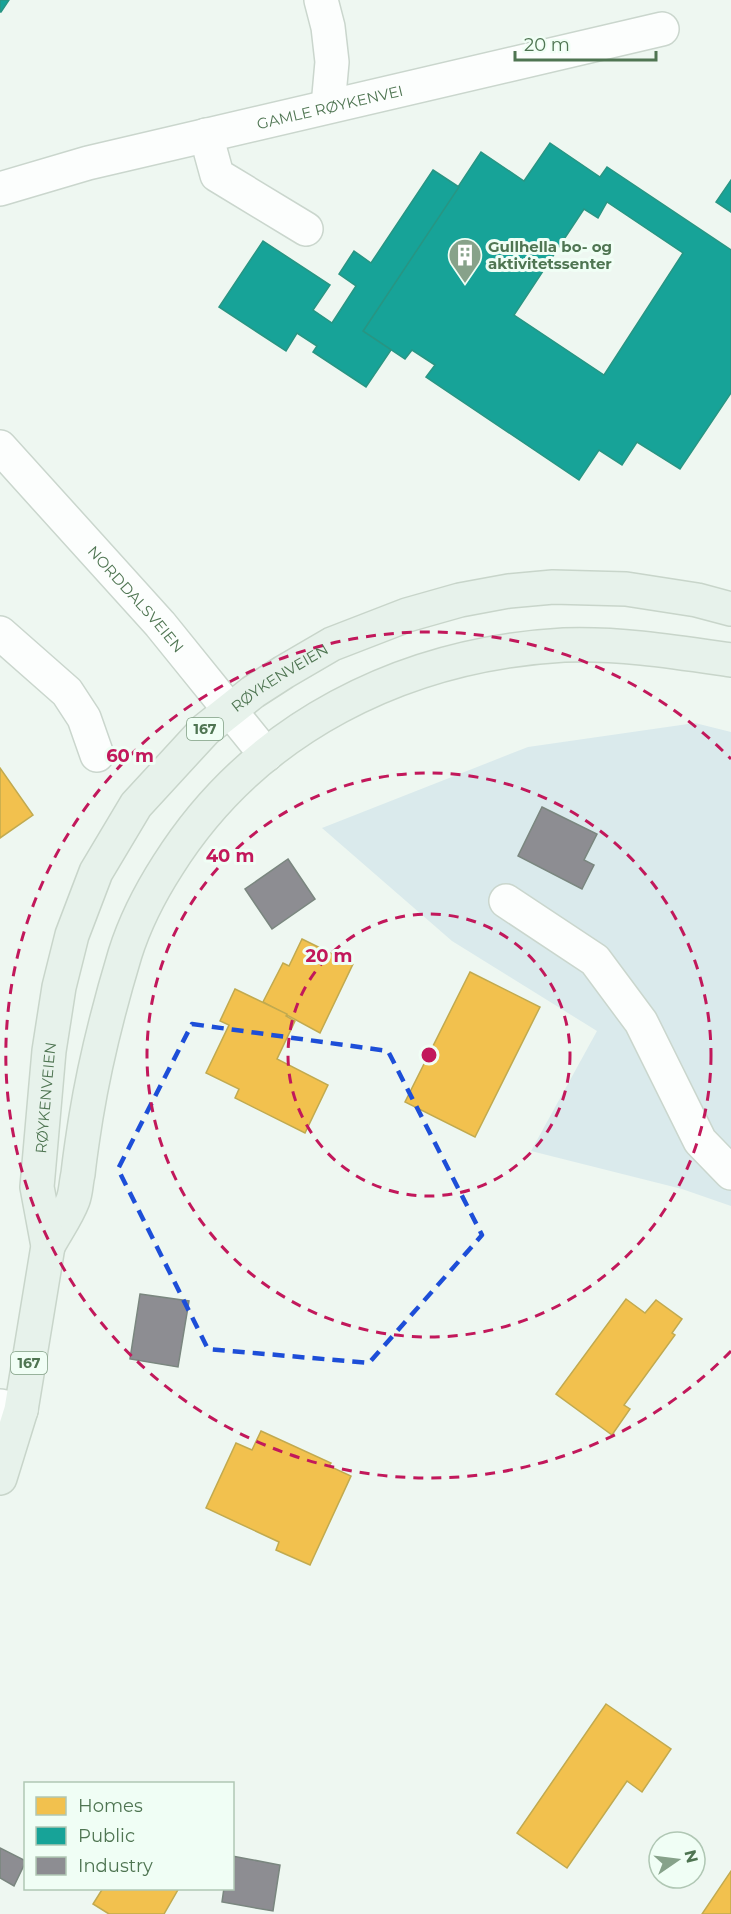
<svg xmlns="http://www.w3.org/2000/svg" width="731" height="1914" viewBox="0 0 731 1914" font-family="Montserrat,sans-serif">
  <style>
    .green { fill: #daeaec }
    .homes { fill: #f2c14e; stroke: #c1aa4f; stroke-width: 1.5 }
    .public { fill: #17a398; stroke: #289583; stroke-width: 1.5; fill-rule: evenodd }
    .industry { fill: #8d8d92; stroke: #7a867f; stroke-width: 1.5 }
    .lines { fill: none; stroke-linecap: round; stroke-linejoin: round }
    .minor-casing { stroke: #cad6cd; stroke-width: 36 }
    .major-casing { stroke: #c8d5ca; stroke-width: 36 }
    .minor { stroke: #fcfefd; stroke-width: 33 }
    .major { stroke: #e7f2eb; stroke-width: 33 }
    .marked { fill: none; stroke: #1d4ed8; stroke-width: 4.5; stroke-dasharray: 12 8; stroke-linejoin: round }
    .ring { fill: none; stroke: #c2185b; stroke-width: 3; stroke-dasharray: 10 8 }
    .labels { text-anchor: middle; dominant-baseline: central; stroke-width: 6; stroke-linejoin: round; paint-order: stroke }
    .shield { fill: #f0fef5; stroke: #7f9e83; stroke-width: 1.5 }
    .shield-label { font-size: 14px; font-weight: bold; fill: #4f7552 }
    .street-label { font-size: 15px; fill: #4f7552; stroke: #f0fef5 }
    .poi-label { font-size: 15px; font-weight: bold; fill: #4f7552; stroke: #f0fef5; text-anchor: start }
    .centre { fill: #c2185b; stroke: #f0fef5; stroke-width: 3 }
    .ring-label { font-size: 18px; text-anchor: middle; font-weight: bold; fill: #c2185b; stroke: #f0fef5; stroke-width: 6; stroke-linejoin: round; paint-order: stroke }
  </style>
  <rect width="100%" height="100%" fill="#eef7f1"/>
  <path class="green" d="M 695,723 L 731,732 L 731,1206 L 682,1189 L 531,1151 L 597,1031 L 452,941 L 322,828 L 528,747 Z"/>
  <g class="homes">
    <path d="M 0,768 L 33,815 L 0,838 Z"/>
    <path d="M 302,939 L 353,964 L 320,1033 L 263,1002 L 283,963 L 289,966 Z"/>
    <path d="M 470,972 L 540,1007 L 475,1137 L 405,1102 Z"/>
    <path d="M 235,989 L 287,1014 L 286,1016 L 295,1021 L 277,1059 L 328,1085 L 305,1133 L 235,1098 L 239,1089 L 206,1073 L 229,1025 L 220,1021 Z"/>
    <path d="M 626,1299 L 645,1313 L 656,1300 L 682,1319 L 672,1333 L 675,1335 L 624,1405 L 630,1409 L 612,1435 L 556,1394 Z"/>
    <path d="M 261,1431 L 331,1463 L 329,1466 L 351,1476 L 310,1565 L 276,1550 L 279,1542 L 206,1508 L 236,1443 L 252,1450 Z"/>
    <path d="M 606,1704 L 671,1749 L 642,1792 L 627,1781 L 567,1868 L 517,1833 Z"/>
    <path d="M 731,1871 L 731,1914 L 702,1914 Z"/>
    <path d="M 103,1888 L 179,1888 L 164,1914 L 109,1914 L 93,1904 Z"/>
  </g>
  <g class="public">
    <path d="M 0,0 L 9,0 L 1,12 L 0,12 Z"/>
    <path d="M 550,143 L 600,177 L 607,167 L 731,250 L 731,393 L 680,469 L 637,442 L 622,465 L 599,450 L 579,480 L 426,377 L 435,365 L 412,350 L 405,359 L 363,331 L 481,152 L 524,181 ZM 607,202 L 683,253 L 604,375 L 514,315 L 584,209 L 598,218 Z"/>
    <path d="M 433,170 L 459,187 L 363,331 L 391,350 L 366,387 L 313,352 L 317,346 L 297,333 L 286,351 L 219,307 L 263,241 L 330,285 L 313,310 L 332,323 L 356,286 L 339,274 L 354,251 L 371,263 Z"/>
    <path d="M 731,180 L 731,212 L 716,202 Z"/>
  </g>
  <g class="industry">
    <path d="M 542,807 L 597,834 L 584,860 L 594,865 L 582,889 L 518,856 Z"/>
    <path d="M 288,859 L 315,899 L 272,929 L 245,889 Z"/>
    <path d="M 140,1294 L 189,1301 L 178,1367 L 130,1359 Z"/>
    <path d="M 0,1848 L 26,1861 L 14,1886 L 0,1878 Z"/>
    <path d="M 232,1856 L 280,1865 L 273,1911 L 222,1902 L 224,1888 L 232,1888 Z"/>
  </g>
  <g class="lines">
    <defs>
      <g id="minor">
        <path d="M 321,0 L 328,27 L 332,62 L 328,106"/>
        <path d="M 206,135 L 217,175 L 306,229"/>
        <path id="s1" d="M 0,189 L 88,163 L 662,29"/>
        <path id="s2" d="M 0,447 L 160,624 L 266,755"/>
        <path d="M 0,633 L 67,692 L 84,718 L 97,755"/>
        <path d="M 506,901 L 595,960 L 641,1022 L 700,1141 L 731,1173"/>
        <path d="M 0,1406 L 21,1410"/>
      </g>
      <g id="major">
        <path d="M 48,1246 C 56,1231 67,1216 73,1200 C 76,1192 76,1182 78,1174 C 80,1155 83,1136 86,1117 C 95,1062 109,1007 125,954 C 135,922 150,893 168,865 C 255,727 404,654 564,645 C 620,643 676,652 731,660"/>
        <path id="s3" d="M 0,1478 L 21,1410 L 48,1246 L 37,1187 L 49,1051 L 59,987 L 72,935 L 96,872 L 136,805 L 205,730 L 253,692 L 284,672 L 332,644 L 407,615 L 460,600 L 509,591 L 553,587 L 626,589 L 697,600 L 731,609"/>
      </g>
    </defs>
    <use href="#minor" class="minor-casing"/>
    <use href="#major" class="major-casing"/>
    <use href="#minor" class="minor"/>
    <use href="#major" class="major"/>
  </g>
  <path class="marked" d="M 192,1024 L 388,1051 L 482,1235 L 369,1363 L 208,1349 L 118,1169 Z"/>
  <g class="ring">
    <circle cx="429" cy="1055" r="141"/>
    <circle cx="429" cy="1055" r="282"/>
    <path d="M731 1351A423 423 0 1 1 731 759"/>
  </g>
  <defs>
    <symbol id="building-pin" viewBox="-11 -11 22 30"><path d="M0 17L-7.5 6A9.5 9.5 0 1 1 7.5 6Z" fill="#87a28a" stroke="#f0fef5"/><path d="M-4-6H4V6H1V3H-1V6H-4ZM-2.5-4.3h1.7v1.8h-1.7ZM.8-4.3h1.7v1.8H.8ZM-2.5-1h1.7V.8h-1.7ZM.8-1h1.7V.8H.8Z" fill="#fff"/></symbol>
  </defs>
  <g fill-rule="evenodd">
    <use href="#building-pin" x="446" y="236" width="38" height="52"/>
  </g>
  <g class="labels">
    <g class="shield">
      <rect x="187" y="718" width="36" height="22" rx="4.5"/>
      <rect x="11" y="1352" width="36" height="22" rx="4.5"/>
    </g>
    <g class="shield-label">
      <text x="205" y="729">167</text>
      <text x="29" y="1363">167</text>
    </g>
    <g class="street-label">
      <text stroke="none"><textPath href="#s1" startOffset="340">GAMLE RØYKENVEI</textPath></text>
      <text stroke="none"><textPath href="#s2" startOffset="204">NORDDALSVEIEN</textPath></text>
      <text stroke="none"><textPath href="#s3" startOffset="891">RØYKENVEIEN</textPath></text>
      <text stroke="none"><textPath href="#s3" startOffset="387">RØYKENVEIEN</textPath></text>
    </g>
    <g class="poi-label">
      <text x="488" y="246">Gullhella bo- og<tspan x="488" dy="17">aktivitetssenter</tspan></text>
    </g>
  </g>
  <circle cx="429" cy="1055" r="9" class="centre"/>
  <g class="ring-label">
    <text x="130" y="762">60 m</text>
    <text x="230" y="862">40 m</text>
    <text x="329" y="962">20 m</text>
  </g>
  <rect x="24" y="1782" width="210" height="108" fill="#f0fef5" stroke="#b0c7b4" stroke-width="1.5"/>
  <rect x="36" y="1797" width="30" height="18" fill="#f2c14e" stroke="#b0c7b4" stroke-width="1.5"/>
  <text x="78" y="1812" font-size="18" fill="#4f7552">Homes</text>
  <rect x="36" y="1827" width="30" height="18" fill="#17a398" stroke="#b0c7b4" stroke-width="1.5"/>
  <text x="78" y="1842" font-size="18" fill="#4f7552">Public</text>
  <rect x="36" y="1857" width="30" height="18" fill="#8d8d92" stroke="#b0c7b4" stroke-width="1.5"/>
  <text x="78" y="1872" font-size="18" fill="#4f7552">Industry</text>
  <g transform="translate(677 1860) rotate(76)"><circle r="28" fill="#f0fef5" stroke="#b0c7b4" stroke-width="1.5"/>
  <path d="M0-4.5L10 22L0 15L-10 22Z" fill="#87a28a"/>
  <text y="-9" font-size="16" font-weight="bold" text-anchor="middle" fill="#4f7552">N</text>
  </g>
  <path d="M515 51v9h141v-9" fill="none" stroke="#4f7552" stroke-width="3"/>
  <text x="524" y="51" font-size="18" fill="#4f7552" stroke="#f0fef5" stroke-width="4.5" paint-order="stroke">20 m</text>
</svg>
